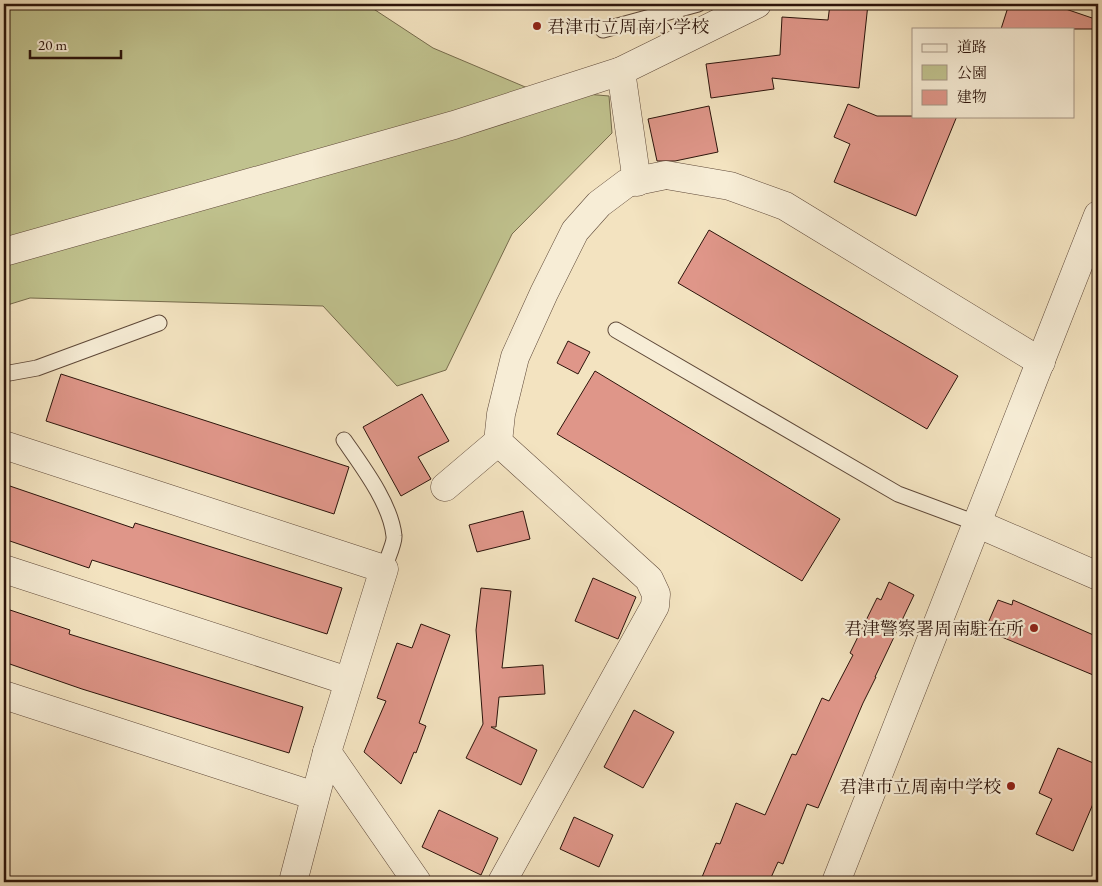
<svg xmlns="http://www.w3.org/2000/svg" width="1102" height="886" viewBox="0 0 1102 886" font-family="'EB Garamond','Noto Serif JP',serif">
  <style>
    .green { fill: #c0c28e; stroke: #766b4c }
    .building { fill: #df9689; stroke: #2c140b }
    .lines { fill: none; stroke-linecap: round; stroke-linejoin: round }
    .service-casing { stroke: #5e4838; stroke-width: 17 }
    .minor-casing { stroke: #5e4838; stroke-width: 29 }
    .tertiary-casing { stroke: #5e4838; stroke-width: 29 }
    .service { stroke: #f7edd6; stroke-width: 15 }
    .minor { stroke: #f7edd6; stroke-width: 28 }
    .tertiary { stroke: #f7edd6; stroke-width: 28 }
    .poi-dot { fill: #8f2418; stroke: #f7edd6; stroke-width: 2 }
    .labels { text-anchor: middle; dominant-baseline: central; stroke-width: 4.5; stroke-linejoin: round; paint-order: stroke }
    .poi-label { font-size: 18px; fill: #2c140b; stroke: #f7edd6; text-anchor: end }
  </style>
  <rect width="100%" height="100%" fill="#f3e3c0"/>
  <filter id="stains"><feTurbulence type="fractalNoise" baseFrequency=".004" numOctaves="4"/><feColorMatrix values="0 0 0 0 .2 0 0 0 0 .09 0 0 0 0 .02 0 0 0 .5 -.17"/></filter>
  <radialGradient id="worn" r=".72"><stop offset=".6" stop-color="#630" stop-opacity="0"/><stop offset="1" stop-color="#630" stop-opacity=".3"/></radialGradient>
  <path class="green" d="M 4,4 L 366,4 L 433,48 L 530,89 L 609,96 L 612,133 L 512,234 L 446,370 L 397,386 L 323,306 L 30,298 L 4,306 Z"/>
  <g class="building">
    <path d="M 830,4 L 868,4 L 859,88 L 772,78 L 774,89 L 711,98 L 706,64 L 780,55 L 782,17 L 828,20 Z"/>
    <path d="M 1009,4 L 1051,4 L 1098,20 L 1098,29 L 1001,29 Z"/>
    <path d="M 848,104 L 877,116 L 957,116 L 916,216 L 834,182 L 850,144 L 834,137 Z"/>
    <path d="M 709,106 L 718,152 L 675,161 L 657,161 L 648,119 Z"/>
    <path d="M 709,230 L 958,376 L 927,429 L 678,283 Z"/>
    <path d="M 568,341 L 590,352 L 578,374 L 557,363 Z"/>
    <path d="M 595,371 L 840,519 L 802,581 L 557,434 Z"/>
    <path d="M 61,374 L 349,467 L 334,514 L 46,421 Z"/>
    <path d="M 422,394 L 449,441 L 418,457 L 431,479 L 401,496 L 363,427 Z"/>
    <path d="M 4,484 L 133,528 L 135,523 L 342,588 L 327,634 L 92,560 L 89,568 L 4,539 Z"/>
    <path d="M 523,511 L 530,539 L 477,552 L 469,525 Z"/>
    <path d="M 593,578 L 636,597 L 618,639 L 575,621 Z"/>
    <path d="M 889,582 L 914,595 L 875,677 L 876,677 L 863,703 L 818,808 L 807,804 L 783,864 L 778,862 L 769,882 L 700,882 L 716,843 L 720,844 L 736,803 L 765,815 L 792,754 L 796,755 L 822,698 L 829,701 L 853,655 L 850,653 L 877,598 L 881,600 Z"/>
    <path d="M 481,588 L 511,591 L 502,668 L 543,665 L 545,694 L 499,697 L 496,727 L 491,727 L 537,750 L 521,785 L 466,758 L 483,724 L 476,630 Z"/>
    <path d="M 998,600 L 1012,605 L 1013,600 L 1098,637 L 1098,677 L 985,630 Z"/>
    <path d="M 4,608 L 70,630 L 69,634 L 303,707 L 289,753 L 82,689 L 4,662 Z"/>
    <path d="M 421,624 L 450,635 L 419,723 L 426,726 L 416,753 L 414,752 L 401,784 L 364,752 L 386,701 L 377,698 L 397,643 L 412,648 Z"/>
    <path d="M 634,710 L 674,732 L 643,788 L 604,767 Z"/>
    <path d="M 1058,748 L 1098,765 L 1098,792 L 1073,851 L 1036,834 L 1052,799 L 1039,793 Z"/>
    <path d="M 439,810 L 498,838 L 481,875 L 422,847 Z"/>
    <path d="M 574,817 L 613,835 L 599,867 L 560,849 Z"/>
  </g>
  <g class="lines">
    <defs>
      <g id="service">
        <path d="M 603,30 L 698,4"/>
        <path d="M 616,330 L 898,494 L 976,523"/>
        <path d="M 4,374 L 37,368 L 159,323"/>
        <path d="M 344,440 C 362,466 391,504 394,536 C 395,543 386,561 384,569"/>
      </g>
      <g id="minor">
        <path d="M 621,71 L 637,182"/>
        <path d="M 4,252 L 454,125 L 621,71 L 757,4"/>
        <path d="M 4,445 L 384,569 L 327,752 L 293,882"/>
        <path d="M 445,487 L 498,442"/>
        <path d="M 976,523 L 1098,576"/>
        <path d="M 4,569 L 348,681"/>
        <path d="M 4,695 L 315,796"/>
        <path d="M 327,752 L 417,882"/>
        <path d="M 502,882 L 655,606 L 656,594 L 649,579 L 498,442 L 501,414 L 515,357 L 544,293 L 575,231 L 599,204 L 627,183 L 666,175 L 730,186 L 785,206 L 1041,362"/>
      </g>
      <path id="tertiary" d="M 836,882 L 1098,215"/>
    </defs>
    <use href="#service" class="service-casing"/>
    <use href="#minor" class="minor-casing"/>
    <use href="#tertiary" class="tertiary-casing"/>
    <use href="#service" class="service"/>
    <use href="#minor" class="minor"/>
    <use href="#tertiary" class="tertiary"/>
  </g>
  <g class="poi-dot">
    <circle cx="537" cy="26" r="5"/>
    <circle cx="1034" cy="628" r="5"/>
    <circle cx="1011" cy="786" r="5"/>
  </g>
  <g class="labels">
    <g class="poi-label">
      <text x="547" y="26" text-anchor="start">君津市立周南小学校</text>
      <text x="1024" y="628">君津警察署周南駐在所</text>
      <text x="1001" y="786">君津市立周南中学校</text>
    </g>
  </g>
  <rect width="1102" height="886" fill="none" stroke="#f3e3c0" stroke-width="20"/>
  <rect x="5" y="5" width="1092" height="876" fill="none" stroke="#2c140b" stroke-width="2.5"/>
  <rect x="10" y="10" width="1082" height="866" fill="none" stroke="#2c140b"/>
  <rect x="912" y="28" width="162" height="90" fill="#f7edd6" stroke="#a69685"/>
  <rect x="922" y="44" width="25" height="8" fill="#f7edd6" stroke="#a69685"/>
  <text x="957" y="52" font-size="15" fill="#2c140b">道路</text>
  <rect x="922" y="65" width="25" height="15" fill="#c0c28e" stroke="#a69685"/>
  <text x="957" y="78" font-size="15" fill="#2c140b">公園</text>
  <rect x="922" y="90" width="25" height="15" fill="#df9689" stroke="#a69685"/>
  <text x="957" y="102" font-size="15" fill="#2c140b">建物</text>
  <path d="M30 50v8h91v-8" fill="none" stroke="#2c140b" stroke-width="2.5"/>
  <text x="38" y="50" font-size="15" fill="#2c140b" stroke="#f7edd6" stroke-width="4" paint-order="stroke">20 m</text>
  <rect width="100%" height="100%" filter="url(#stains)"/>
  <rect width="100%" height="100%" fill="url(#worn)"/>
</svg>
